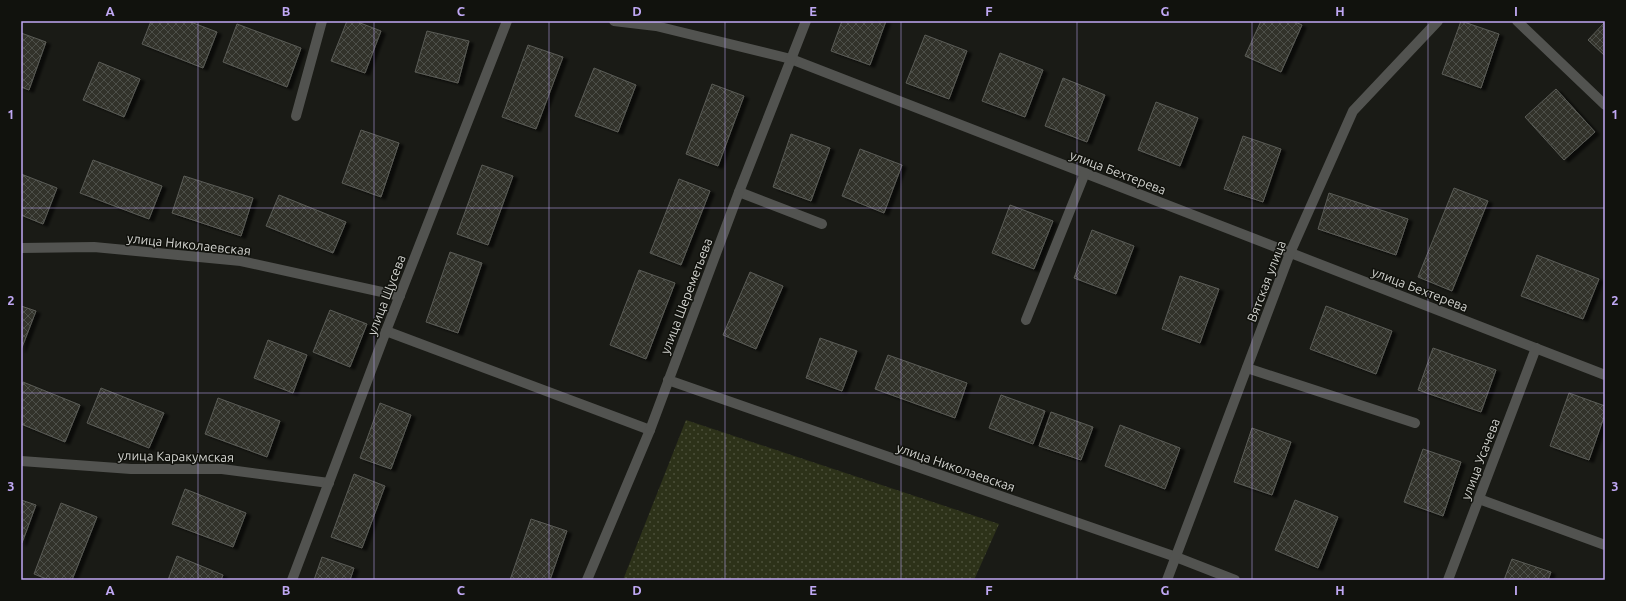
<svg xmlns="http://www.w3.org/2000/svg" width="1626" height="601" viewBox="0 0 1626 601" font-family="Ubuntu,sans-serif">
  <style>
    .grass { fill: url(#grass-dots) }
    .building { fill: url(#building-cross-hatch); stroke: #5b5c56; filter: url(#shadow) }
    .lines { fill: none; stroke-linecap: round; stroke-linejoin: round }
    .minor { stroke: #525350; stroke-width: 10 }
    .grid { fill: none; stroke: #c0a8f4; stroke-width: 1; stroke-opacity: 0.55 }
    .labels { text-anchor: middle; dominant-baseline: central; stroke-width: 3; stroke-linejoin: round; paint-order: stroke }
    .street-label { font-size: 13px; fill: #d2d3cf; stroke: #11120d }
    .neatline { fill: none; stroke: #c0a8f4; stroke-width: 1.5 }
    .grid-label { font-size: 13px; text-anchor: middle; font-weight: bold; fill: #c0a8f4 }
  </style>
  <defs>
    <pattern id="grass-dots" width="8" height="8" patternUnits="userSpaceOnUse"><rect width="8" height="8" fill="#2d3219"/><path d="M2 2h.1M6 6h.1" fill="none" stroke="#4b4f39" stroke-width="1.8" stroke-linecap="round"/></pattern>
    <pattern id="building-cross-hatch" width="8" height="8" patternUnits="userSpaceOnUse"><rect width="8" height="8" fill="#30322c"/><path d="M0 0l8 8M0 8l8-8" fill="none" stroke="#4d4f4a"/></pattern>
    <filter id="shadow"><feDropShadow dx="4.5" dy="2.5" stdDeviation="1" flood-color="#0009"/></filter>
  </defs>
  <rect width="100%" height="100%" fill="#1a1b16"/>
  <path class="grass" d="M 686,420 L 999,524 L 974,580 L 623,580 Z"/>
  <g class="building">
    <path d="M 151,21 L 188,21 L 217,32 L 203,68 L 142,44 Z"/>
    <path d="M 347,21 L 355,21 L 381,31 L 365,73 L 331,61 Z"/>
    <path d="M 842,21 L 886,21 L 870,65 L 831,51 Z"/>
    <path d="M 1261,21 L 1293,21 L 1302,25 L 1281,72 L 1245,56 Z"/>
    <path d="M 1461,21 L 1499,34 L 1481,88 L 1442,74 Z"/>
    <path d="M 1605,22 L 1605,56 L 1588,40 Z"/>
    <path d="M 237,24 L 301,48 L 287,87 L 223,62 Z"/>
    <path d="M 427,31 L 469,41 L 458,83 L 415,72 Z"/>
    <path d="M 21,33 L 46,42 L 29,90 L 21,87 Z"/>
    <path d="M 925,35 L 967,51 L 949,99 L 906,83 Z"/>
    <path d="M 528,45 L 563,57 L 536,129 L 502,117 Z"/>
    <path d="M 1000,53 L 1043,70 L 1025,117 L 982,101 Z"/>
    <path d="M 99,62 L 140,79 L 124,117 L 83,100 Z"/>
    <path d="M 594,68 L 636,85 L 618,132 L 575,116 Z"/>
    <path d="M 1063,78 L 1105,95 L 1087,142 L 1045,126 Z"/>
    <path d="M 712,84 L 744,96 L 718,166 L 686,154 Z"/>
    <path d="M 1556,89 L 1595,132 L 1564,160 L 1525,117 Z"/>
    <path d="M 1156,102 L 1198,118 L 1180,166 L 1138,150 Z"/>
    <path d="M 361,130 L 399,143 L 381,197 L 342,183 Z"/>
    <path d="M 791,134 L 830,148 L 811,201 L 773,187 Z"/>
    <path d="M 1243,136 L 1281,149 L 1263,202 L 1224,189 Z"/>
    <path d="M 860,149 L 902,165 L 884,213 L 842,196 Z"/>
    <path d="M 93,160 L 162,186 L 149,219 L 80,193 Z"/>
    <path d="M 482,165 L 513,176 L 488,245 L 457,234 Z"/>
    <path d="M 21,174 L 57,188 L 43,224 L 21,215 Z"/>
    <path d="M 184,176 L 253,198 L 241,236 L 172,213 Z"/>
    <path d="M 679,179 L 710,191 L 681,265 L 650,253 Z"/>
    <path d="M 1454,188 L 1488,201 L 1452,291 L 1418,277 Z"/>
    <path d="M 1329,193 L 1408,219 L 1396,255 L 1318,229 Z"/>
    <path d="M 279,195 L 346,222 L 333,253 L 266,226 Z"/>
    <path d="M 1010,205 L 1053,221 L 1034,269 L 992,253 Z"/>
    <path d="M 1092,230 L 1134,246 L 1116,294 L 1074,278 Z"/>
    <path d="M 450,252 L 482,263 L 458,333 L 426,322 Z"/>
    <path d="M 1537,255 L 1599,279 L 1583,319 L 1521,296 Z"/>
    <path d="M 639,270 L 675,283 L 646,359 L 610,345 Z"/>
    <path d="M 750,272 L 783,286 L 756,349 L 723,335 Z"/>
    <path d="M 1180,276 L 1219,289 L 1200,343 L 1162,329 Z"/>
    <path d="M 21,306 L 36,311 L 21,350 Z"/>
    <path d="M 1326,306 L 1392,331 L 1376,374 L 1310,349 Z"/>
    <path d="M 330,310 L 367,324 L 350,367 L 313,352 Z"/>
    <path d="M 820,338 L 857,351 L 842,391 L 806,378 Z"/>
    <path d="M 268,340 L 307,355 L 293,393 L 254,378 Z"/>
    <path d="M 1433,348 L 1496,370 L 1481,412 L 1418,390 Z"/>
    <path d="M 888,355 L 967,383 L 955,418 L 875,389 Z"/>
    <path d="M 23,382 L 80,405 L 65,442 L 21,424 L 21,387 Z"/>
    <path d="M 101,388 L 164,413 L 149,448 L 87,423 Z"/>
    <path d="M 1569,393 L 1605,406 L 1605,414 L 1589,460 L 1550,446 Z"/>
    <path d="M 1001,395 L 1045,411 L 1033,444 L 989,428 Z"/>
    <path d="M 218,398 L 280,421 L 267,457 L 205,434 Z"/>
    <path d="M 380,403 L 411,415 L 391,469 L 360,458 Z"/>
    <path d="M 1051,412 L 1093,427 L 1081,460 L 1039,446 Z"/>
    <path d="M 1120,425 L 1180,448 L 1165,489 L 1105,466 Z"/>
    <path d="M 1252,428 L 1291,442 L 1272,495 L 1234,482 Z"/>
    <path d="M 1423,449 L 1461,462 L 1443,516 L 1404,502 Z"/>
    <path d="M 354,474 L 385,486 L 362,548 L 331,537 Z"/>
    <path d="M 185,489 L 246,513 L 233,547 L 172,524 Z"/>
    <path d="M 21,500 L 36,505 L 22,543 L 21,543 Z"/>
    <path d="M 1295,500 L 1338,517 L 1318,568 L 1275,550 Z"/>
    <path d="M 61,503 L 97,517 L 72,580 L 49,580 L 34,574 Z"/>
    <path d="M 531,519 L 567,531 L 550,580 L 510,580 Z"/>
    <path d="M 177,556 L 223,575 L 221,580 L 168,580 Z"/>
    <path d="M 322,557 L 354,568 L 350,580 L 314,580 Z"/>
    <path d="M 1512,559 L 1551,572 L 1548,580 L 1504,580 Z"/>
  </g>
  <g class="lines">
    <g class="minor">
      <path d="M 614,21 L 656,26 L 791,59 L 1605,375"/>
      <path d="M 1517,21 L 1605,105"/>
      <path d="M 296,116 L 322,21"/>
      <path d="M 739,192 L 822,224"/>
      <path d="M 21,248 L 94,247 L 241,261 L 400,296"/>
      <path d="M 1026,320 L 1085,173"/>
      <path d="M 386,331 L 650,430"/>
      <path d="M 1247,368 L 1415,423"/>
      <path d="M 668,380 L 1176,557 L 1235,580"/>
      <path d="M 21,461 L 131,469 L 222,469 L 329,483"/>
      <path d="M 1479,499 L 1605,545"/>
      <path d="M 292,580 L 386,331 L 507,21"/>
      <path d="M 587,580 L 650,430 L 739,192 L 806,21"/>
      <path d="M 1167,580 L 1290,253 L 1353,111 L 1438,21"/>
      <path d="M 1448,580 L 1536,348"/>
    </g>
  </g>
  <path class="grid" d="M 198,21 L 198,580M 374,21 L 374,580M 549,21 L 549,580M 725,21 L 725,580M 901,21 L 901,580M 1077,21 L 1077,580M 1252,21 L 1252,580M 1428,21 L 1428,580M 21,208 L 1605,208M 21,393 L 1605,393"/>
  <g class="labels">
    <g class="street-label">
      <text transform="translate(1118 172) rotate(21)">улица Бехтерева</text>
      <text transform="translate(189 244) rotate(6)">улица Николаевская</text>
      <text transform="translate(1266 281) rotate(-69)">Вятская улица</text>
      <text transform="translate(1420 289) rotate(21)">улица Бехтерева</text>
      <text transform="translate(386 295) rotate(-69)">улица Щусева</text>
      <text transform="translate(686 296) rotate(-69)">улица Шереметьева</text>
      <text transform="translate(176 456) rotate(1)">улица Каракумская</text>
      <text transform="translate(1480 459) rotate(-69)">улица Усачева</text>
      <text transform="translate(956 467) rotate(19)">улица Николаевская</text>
    </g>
  </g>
  <rect width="1626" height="601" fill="none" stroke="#11120d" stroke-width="44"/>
  <rect x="22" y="22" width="1582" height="557" class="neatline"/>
  <g class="grid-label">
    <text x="110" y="16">A</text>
    <text x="286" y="16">B</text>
    <text x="461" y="16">C</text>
    <text x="637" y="16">D</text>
    <text x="813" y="16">E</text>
    <text x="989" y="16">F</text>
    <text x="1165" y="16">G</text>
    <text x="1340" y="16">H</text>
    <text x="1516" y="16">I</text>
    <text x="11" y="119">1</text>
    <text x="1615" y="119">1</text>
    <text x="11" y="305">2</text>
    <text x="1615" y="305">2</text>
    <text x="11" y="491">3</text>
    <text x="1615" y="491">3</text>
    <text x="110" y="595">A</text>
    <text x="286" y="595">B</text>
    <text x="461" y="595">C</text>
    <text x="637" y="595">D</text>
    <text x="813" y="595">E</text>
    <text x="989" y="595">F</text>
    <text x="1165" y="595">G</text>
    <text x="1340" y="595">H</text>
    <text x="1516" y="595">I</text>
  </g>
</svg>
